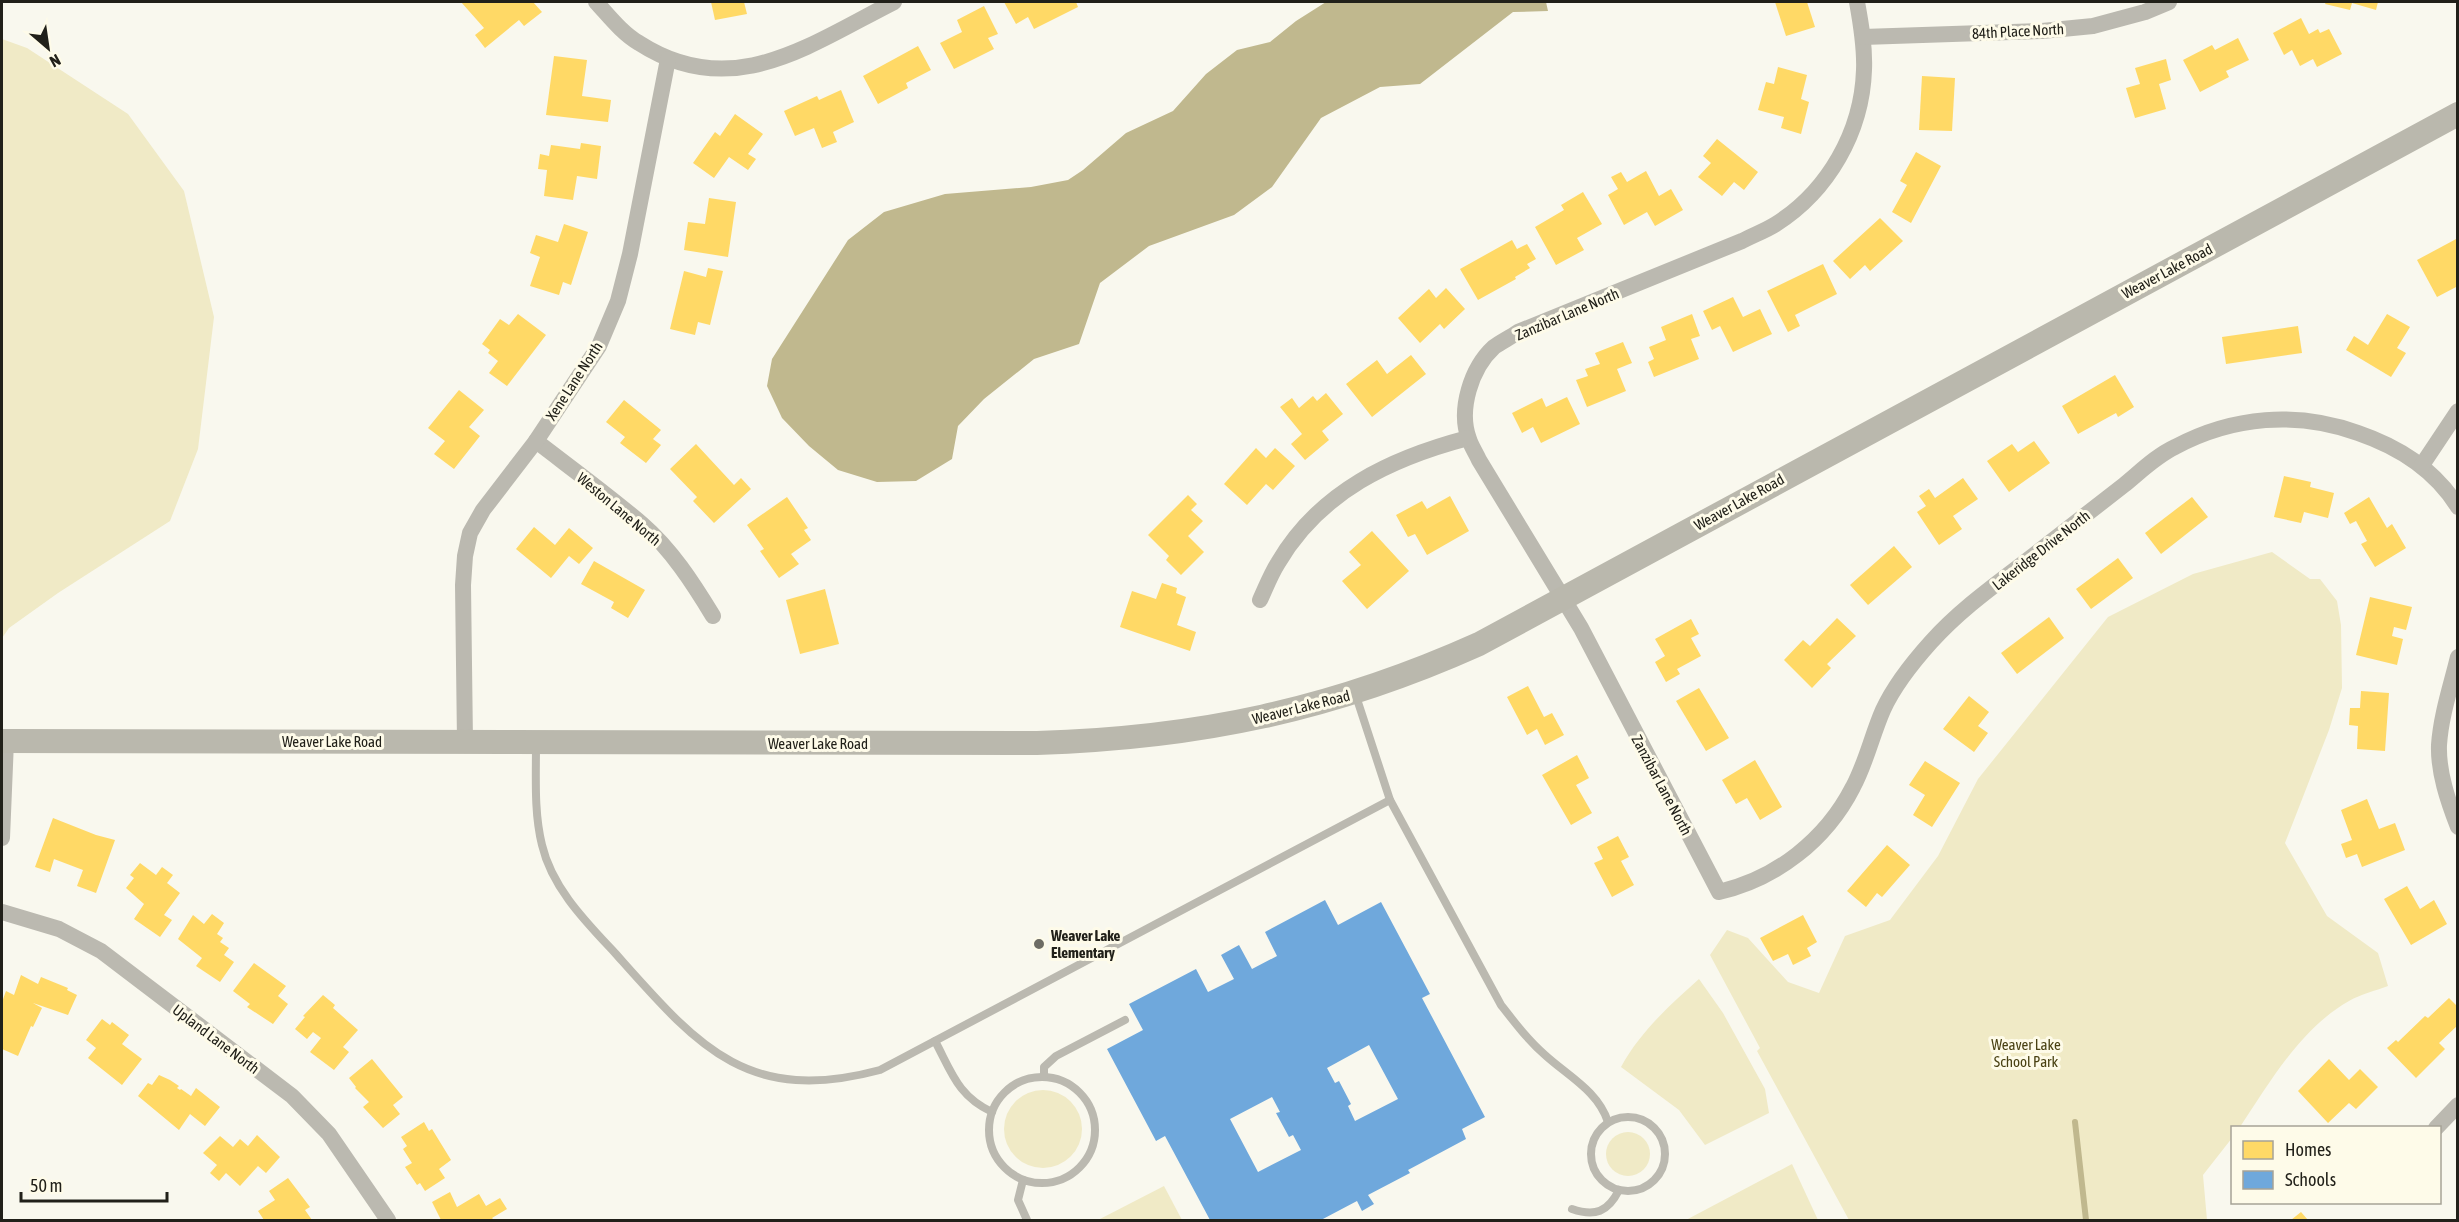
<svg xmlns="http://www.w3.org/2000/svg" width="2459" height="1222" viewBox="0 0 2459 1222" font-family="'Asap Condensed',sans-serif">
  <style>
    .green { fill: #f0eac6 }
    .water { fill: #c0b88e }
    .homes { fill: #ffd966 }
    .schools { fill: #6fa8dc; fill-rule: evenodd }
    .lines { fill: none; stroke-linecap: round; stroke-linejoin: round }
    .stream { stroke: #c0b88e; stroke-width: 6 }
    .service { stroke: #bbb9b0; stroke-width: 8 }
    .minor { stroke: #bbb9b0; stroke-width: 16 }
    .secondary { stroke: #bab8ad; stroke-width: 24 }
    .poi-dot { fill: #6d6c64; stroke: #fefbe9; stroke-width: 2 }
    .labels { text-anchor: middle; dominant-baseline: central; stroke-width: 6; stroke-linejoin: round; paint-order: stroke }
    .street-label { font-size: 15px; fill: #212019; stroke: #fefbe9 }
    .poi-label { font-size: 15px; font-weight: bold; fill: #212019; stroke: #fefbe9; text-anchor: start }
    .park-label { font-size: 15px; fill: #494113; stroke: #fefbe9 }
  </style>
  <rect width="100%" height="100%" fill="#f9f8ee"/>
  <g class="green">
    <path d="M 2,39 L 27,48 L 128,114 L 184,191 L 214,317 L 198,449 L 170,521 L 58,593 L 9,628 L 2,638 Z"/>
    <path d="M 2272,552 L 2310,579 L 2320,579 L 2337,601 L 2341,625 L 2342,688 L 2329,730 L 2285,843 L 2327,916 L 2378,953 L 2388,986 C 2375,991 2361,994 2349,1001 C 2300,1029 2270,1082 2240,1127 L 2232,1128 L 2232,1138 L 2203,1175 L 2207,1220 L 1849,1220 L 1757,1051 L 1760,1048 L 1710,955 L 1727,930 L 1748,938 L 1788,982 L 1819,993 L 1845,936 L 1890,920 L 1938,856 L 1978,779 L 2108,617 L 2193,574 Z"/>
    <path d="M 1699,979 L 1723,1013 L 1765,1089 L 1769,1113 L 1705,1145 L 1679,1110 L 1621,1067 C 1640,1032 1670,1005 1699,979 Z"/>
    <circle cx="1043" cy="1129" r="39"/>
    <circle cx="1628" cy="1154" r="22"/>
    <path d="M 1792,1164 L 1818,1220 L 1686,1220 Z"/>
    <path d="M 1164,1186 L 1182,1220 L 1098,1220 Z"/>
  </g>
  <path class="water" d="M 1326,2 L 1546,2 L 1548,11 L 1513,12 L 1420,84 L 1380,87 L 1321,118 L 1272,187 L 1234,215 L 1149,246 L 1100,283 L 1079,344 L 1034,359 L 984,399 L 958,426 L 952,459 L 916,481 L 877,482 L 838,470 L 809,446 L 782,418 L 767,386 L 772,359 L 848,240 L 884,212 L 945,194 L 1031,187 L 1068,180 L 1083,170 L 1126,133 L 1173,111 L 1206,74 L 1237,50 L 1270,42 L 1296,21 Z"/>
  <g class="homes">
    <path d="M 461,2 L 533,2 L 542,12 L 524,26 L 519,20 L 485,48 L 475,35 L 484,28 Z"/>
    <path d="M 711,2 L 744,2 L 747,14 L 715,20 Z"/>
    <path d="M 1004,2 L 1076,2 L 1078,7 L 1034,29 L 1028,17 L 1016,24 Z"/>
    <path d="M 1775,2 L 1807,2 L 1815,27 L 1786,36 Z"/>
    <path d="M 2326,2 L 2378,2 L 2376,10 L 2352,3 L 2350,10 L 2325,4 Z"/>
    <path d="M 984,6 L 998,34 L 988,38 L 994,49 L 954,69 L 940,43 L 962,32 L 957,20 Z"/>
    <path d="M 2301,18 L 2309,34 L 2318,29 L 2320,33 L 2329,29 L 2342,54 L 2317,67 L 2313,59 L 2300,66 L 2292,50 L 2284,55 L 2273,33 Z"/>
    <path d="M 2238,38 L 2249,60 L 2226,71 L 2229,77 L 2200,92 L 2183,60 L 2212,45 L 2215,50 Z"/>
    <path d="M 918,46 L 931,70 L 906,83 L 908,88 L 878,104 L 863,76 Z"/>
    <path d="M 554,56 L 587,60 L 582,96 L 611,100 L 608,122 L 546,115 Z"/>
    <path d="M 2166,59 L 2171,80 L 2159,84 L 2166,109 L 2135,118 L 2126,88 L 2140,84 L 2135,68 Z"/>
    <path d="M 1778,67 L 1807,75 L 1801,99 L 1809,102 L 1801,134 L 1781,128 L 1784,117 L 1758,110 L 1766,82 L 1774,84 Z"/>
    <path d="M 1922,76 L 1955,78 L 1952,131 L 1919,130 Z"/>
    <path d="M 841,90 L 854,122 L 833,132 L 837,142 L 822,148 L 814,128 L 795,136 L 784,111 L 817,96 L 819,100 Z"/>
    <path d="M 735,114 L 763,134 L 748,154 L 756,159 L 748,170 L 729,157 L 714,178 L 693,163 L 715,132 L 720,136 Z"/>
    <path d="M 1717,139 L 1758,172 L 1744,190 L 1734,182 L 1722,196 L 1698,177 L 1711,163 L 1703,156 Z"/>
    <path d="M 581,143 L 601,146 L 597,179 L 577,176 L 573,200 L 544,196 L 547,170 L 538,169 L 540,154 L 549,156 L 551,145 L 580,149 Z"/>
    <path d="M 1916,152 L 1941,166 L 1911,223 L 1892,212 L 1907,185 L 1900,181 Z"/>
    <path d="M 1646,171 L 1659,196 L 1671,189 L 1683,210 L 1655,226 L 1647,212 L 1624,225 L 1608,195 L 1618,189 L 1611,177 L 1621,172 L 1627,182 Z"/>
    <path d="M 1583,192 L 1602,224 L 1577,238 L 1584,250 L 1556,265 L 1535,227 L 1564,210 L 1561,205 Z"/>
    <path d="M 709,198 L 736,202 L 728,257 L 684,250 L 688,222 L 705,224 Z"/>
    <path d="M 1880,218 L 1903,241 L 1870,271 L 1865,265 L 1850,279 L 1833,261 Z"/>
    <path d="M 564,224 L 588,232 L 571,285 L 563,282 L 559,295 L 530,286 L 540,257 L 530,253 L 536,235 L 558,242 Z"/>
    <path d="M 2458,238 L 2458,286 L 2437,297 L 2417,260 Z"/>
    <path d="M 1512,240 L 1517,249 L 1527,244 L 1536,259 L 1527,264 L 1530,268 L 1515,277 L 1516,279 L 1478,300 L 1460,269 Z"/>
    <path d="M 1823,264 L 1837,294 L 1795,315 L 1800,326 L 1788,332 L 1767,291 Z"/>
    <path d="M 708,268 L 723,271 L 710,325 L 698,322 L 695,335 L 670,329 L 684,271 L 706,277 Z"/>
    <path d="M 1446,288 L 1465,309 L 1444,329 L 1440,324 L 1420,343 L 1398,318 L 1429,289 L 1436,298 Z"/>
    <path d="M 1733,297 L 1743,317 L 1760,309 L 1772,334 L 1733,352 L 1720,326 L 1712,330 L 1703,311 Z"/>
    <path d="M 518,314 L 546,335 L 507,386 L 489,373 L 498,361 L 488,353 L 490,350 L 482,344 L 500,319 L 509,325 Z"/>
    <path d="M 1692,314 L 1700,336 L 1691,339 L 1699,359 L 1654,377 L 1648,362 L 1654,359 L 1649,347 L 1666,340 L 1661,327 Z"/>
    <path d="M 2387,314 L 2410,327 L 2397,348 L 2406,353 L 2391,377 L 2346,350 L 2354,336 L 2368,345 Z"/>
    <path d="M 2298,326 L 2302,353 L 2226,364 L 2222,337 Z"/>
    <path d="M 1623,342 L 1632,363 L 1617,369 L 1626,391 L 1587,407 L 1576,380 L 1588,376 L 1585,369 L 1600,364 L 1595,353 Z"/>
    <path d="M 1411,355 L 1426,374 L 1372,417 L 1346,384 L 1377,360 L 1387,374 Z"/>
    <path d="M 2115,375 L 2134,407 L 2118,417 L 2116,413 L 2078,434 L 2062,406 Z"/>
    <path d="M 459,390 L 484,410 L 469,427 L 480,436 L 454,469 L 434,454 L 445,441 L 428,428 Z"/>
    <path d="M 1326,393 L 1343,414 L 1322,431 L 1329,440 L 1305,460 L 1291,444 L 1302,434 L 1280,407 L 1292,398 L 1299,408 L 1313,396 L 1317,401 Z"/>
    <path d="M 1567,397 L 1580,424 L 1541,443 L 1533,427 L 1522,433 L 1512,413 L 1542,398 L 1546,407 Z"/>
    <path d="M 624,400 L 661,430 L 653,439 L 661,445 L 646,463 L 620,443 L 625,437 L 606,422 Z"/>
    <path d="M 2034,441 L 2050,463 L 2009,492 L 1987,461 L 2012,444 L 2018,452 Z"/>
    <path d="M 696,444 L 734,485 L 741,478 L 751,489 L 714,523 L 693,501 L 697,497 L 670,469 Z"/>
    <path d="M 1256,448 L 1266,458 L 1275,448 L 1295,466 L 1273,490 L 1266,484 L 1247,505 L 1224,484 Z"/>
    <path d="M 2284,476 L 2311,482 L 2310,487 L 2334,493 L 2328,518 L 2304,512 L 2301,523 L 2274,517 Z"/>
    <path d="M 1963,478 L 1978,499 L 1953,516 L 1962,529 L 1939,545 L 1917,512 L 1926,506 L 1919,496 L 1929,489 L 1935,498 Z"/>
    <path d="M 1188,495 L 1197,504 L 1191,510 L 1203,521 L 1188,536 L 1204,552 L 1181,575 L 1166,560 L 1169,556 L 1148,535 Z"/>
    <path d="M 1450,496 L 1469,531 L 1427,555 L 1415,534 L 1408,537 L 1396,515 L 1422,501 L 1427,509 Z"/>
    <path d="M 787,497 L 808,528 L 804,530 L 811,540 L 791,554 L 799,564 L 779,578 L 760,551 L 764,549 L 747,525 Z"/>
    <path d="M 2192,497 L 2208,517 L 2161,554 L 2145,533 Z"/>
    <path d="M 2369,497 L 2387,528 L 2392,524 L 2406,548 L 2375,567 L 2361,544 L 2367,541 L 2356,521 L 2350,524 L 2344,513 Z"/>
    <path d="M 534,527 L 555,545 L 569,528 L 593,548 L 579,564 L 569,556 L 551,578 L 516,549 Z"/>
    <path d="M 1372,531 L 1409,571 L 1367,609 L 1342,581 L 1361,565 L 1349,552 Z"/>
    <path d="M 1894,546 L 1912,567 L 1868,605 L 1850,585 Z"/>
    <path d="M 2118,558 L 2133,578 L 2091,609 L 2076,589 Z"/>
    <path d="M 594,561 L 645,590 L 628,618 L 611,608 L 614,602 L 581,584 Z"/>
    <path d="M 1162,583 L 1177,588 L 1176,593 L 1186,597 L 1177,625 L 1196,632 L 1190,651 L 1120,627 L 1132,591 L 1156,599 Z"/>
    <path d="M 825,589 L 839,644 L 800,654 L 786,600 Z"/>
    <path d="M 2370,597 L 2412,607 L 2406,630 L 2394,627 L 2392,636 L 2403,639 L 2397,665 L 2356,655 Z"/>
    <path d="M 2049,617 L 2064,638 L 2017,674 L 2001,653 Z"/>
    <path d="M 1837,618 L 1856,636 L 1827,664 L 1831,668 L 1812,688 L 1784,660 L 1803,640 L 1810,646 Z"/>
    <path d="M 1691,619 L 1699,634 L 1691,638 L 1701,656 L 1677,669 L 1680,674 L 1666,682 L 1655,662 L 1665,656 L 1655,639 Z"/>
    <path d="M 1528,686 L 1544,717 L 1552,713 L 1564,735 L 1545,745 L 1537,729 L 1527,735 L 1507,697 Z"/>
    <path d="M 1699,688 L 1729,738 L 1706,751 L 1676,701 Z"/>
    <path d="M 2361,691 L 2389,693 L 2385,751 L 2357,749 L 2358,726 L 2349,725 L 2350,708 L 2360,708 Z"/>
    <path d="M 1969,696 L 1989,712 L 1978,726 L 1988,733 L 1974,752 L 1943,729 Z"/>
    <path d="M 1577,755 L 1589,778 L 1576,785 L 1592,813 L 1571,825 L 1542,775 Z"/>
    <path d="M 1755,760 L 1782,807 L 1760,820 L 1747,798 L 1736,804 L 1722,780 Z"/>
    <path d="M 1925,761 L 1960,783 L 1932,827 L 1913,815 L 1925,795 L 1909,785 Z"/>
    <path d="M 2367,799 L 2379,829 L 2395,823 L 2405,850 L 2362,867 L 2357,854 L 2346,858 L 2341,844 L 2352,840 L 2341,810 Z"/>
    <path d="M 53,818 L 96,835 L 115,840 L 96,893 L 77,886 L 83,870 L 54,859 L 50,872 L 35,867 Z"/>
    <path d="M 1618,836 L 1629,857 L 1621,861 L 1634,885 L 1612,897 L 1594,863 L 1603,859 L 1597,847 Z"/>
    <path d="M 1887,845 L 1910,865 L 1882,897 L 1877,893 L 1866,907 L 1847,891 Z"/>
    <path d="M 140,863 L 156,875 L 162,867 L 173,875 L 167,883 L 180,893 L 164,915 L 172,920 L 160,937 L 134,919 L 144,904 L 126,888 L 134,878 L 130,875 Z"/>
    <path d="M 2407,886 L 2420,909 L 2434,900 L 2447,924 L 2411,945 L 2384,899 Z"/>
    <path d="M 212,914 L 224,923 L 217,934 L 223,938 L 220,942 L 229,948 L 224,955 L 234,962 L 220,982 L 196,966 L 202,958 L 178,939 L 193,915 L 204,924 Z"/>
    <path d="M 1803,915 L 1817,942 L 1807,948 L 1811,956 L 1793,965 L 1788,954 L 1773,961 L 1760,938 Z"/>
    <path d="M 254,963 L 286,986 L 278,996 L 288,1004 L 273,1024 L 247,1007 L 250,1004 L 233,991 Z"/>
    <path d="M 21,975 L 38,984 L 41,977 L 68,988 L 67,990 L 77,995 L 68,1015 L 33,1003 L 42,1008 L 33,1027 L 31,1026 L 18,1056 L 2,1049 L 2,1002 L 6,991 L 14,995 Z"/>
    <path d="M 323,995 L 335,1005 L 333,1008 L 358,1030 L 343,1047 L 349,1052 L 334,1070 L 310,1052 L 321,1038 L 313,1032 L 307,1039 L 295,1029 L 305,1017 L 303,1016 Z"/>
    <path d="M 2449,998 L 2458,1007 L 2458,1025 L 2439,1043 L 2445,1049 L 2416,1078 L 2387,1048 L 2396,1040 L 2398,1042 L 2425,1016 L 2428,1018 Z"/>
    <path d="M 102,1019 L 110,1025 L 112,1022 L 129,1035 L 122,1044 L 142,1059 L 122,1085 L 88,1058 L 96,1048 L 86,1040 Z"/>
    <path d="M 372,1059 L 403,1097 L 393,1105 L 400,1114 L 383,1128 L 363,1107 L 369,1102 L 355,1088 L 356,1087 L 349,1078 Z"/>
    <path d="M 2329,1059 L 2349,1080 L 2360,1069 L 2378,1087 L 2356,1109 L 2349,1103 L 2328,1123 L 2298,1091 Z"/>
    <path d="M 159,1075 L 170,1080 L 179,1086 L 177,1088 L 180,1090 L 181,1089 L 191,1096 L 196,1088 L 220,1107 L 205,1126 L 190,1114 L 179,1130 L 138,1096 L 148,1083 L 152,1085 Z"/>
    <path d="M 424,1122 L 429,1131 L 432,1129 L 451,1160 L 439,1169 L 445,1178 L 425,1191 L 420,1183 L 417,1185 L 405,1167 L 412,1163 L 403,1149 L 407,1146 L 401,1137 Z"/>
    <path d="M 257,1135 L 280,1157 L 266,1173 L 258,1166 L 240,1186 L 226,1173 L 219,1181 L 210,1173 L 217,1165 L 203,1153 L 220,1136 L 233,1147 L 240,1139 L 248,1146 Z"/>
    <path d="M 288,1178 L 310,1207 L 305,1210 L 312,1220 L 264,1220 L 258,1211 L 275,1200 L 269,1191 Z"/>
    <path d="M 450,1192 L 457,1207 L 479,1194 L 486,1206 L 500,1198 L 507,1209 L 492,1218 L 494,1220 L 441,1220 L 432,1202 Z"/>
    <path d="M 2301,1212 L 2308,1220 L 2291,1220 Z"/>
  </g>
  <path class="schools" d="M 1325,900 L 1338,925 L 1381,902 L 1430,994 L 1422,998 L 1485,1117 L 1462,1129 L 1466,1139 L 1408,1170 L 1410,1173 L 1368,1195 L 1374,1204 L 1362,1211 L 1357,1201 L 1321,1220 L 1210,1220 L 1165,1136 L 1156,1141 L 1107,1049 L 1143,1030 L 1129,1004 L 1196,969 L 1208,992 L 1234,979 L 1221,955 L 1239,945 L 1252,969 L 1277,956 L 1265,932 ZM 1369,1045 L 1398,1099 L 1355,1121 L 1348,1106 L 1351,1104 L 1339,1081 L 1335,1083 L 1327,1068 ZM 1272,1097 L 1280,1112 L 1276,1113 L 1289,1137 L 1293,1135 L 1301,1150 L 1258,1172 L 1230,1119 Z"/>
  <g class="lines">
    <path class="stream" d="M 2075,1122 L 2086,1220"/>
    <g class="service">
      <path d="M 1355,693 L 1390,800 L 1501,1005 C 1515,1023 1528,1040 1545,1055 C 1568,1076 1598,1091 1608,1122"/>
      <path d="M 536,745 C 536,778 534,813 542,845 C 552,888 586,922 615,953 C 697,1045 746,1106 880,1070 L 1390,800"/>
      <path d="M 935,1041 C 952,1073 958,1096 992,1112"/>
      <circle cx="1042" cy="1130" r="53"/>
      <path d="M 1044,1077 L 1044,1067 L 1056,1056 L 1125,1020"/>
      <circle cx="1628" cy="1154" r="37"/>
      <path d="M 1023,1180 L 1018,1200 L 1027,1220"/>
      <path d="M 1572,1209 C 1595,1217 1608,1212 1619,1190"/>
    </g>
    <g class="minor">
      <path d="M 596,2 C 609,16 622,33 639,43 C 732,103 809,45 894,2"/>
      <path d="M 1857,2 C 1861,24 1865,47 1864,70 C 1862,132 1828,191 1776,224 C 1765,231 1753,235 1742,241 L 1518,332 C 1511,337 1501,342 1494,347 C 1471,368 1458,410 1469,439 C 1471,446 1476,453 1479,460 L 1581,628 L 1719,892 C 1776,879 1826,840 1853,787 C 1866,763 1872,735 1883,710 C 1894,686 1913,662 1931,642 C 1963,606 2005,578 2043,548 C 2070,527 2097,506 2124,485 C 2140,472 2156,456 2175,447 C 2233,416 2297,411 2358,433 C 2399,447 2435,470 2458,507"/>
      <path d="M 1863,37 L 2042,31 L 2093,26 L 2145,12 L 2169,2"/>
      <path d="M 536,441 C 571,468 608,495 642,524 C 671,549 693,583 713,616"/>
      <path d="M 2422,465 L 2458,411"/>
      <path d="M 1260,600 C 1266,587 1271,574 1278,563 C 1320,491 1392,458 1468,438"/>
      <path d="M 2458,657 C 2451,686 2441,715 2439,745 C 2438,772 2448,801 2458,827"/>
      <path d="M 465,742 L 463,585 L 465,556 L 470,533 L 483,510 L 536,441 L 599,346 L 618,301 L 630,254 L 668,59"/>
      <path d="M 2,838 L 6,741"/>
      <path d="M 2,912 L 59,929 L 101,951 L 292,1096 L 329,1134 L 388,1220"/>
      <path d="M 2436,1128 L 2458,1105"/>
    </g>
    <path class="secondary" d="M 2,741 L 1037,743 C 1198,738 1332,710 1479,644 L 2458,114"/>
  </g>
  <circle class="poi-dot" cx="1039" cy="944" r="6"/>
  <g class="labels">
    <g class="street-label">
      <text transform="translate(2018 31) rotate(-3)">84th Place North</text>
      <text transform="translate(2167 271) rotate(-28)">Weaver Lake Road</text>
      <text transform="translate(1567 314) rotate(-23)">Zanzibar Lane North</text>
      <text transform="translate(574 381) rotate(-57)">Xene Lane North</text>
      <text transform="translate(1739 502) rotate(-29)">Weaver Lake Road</text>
      <text transform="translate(619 509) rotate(40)">Weston Lane North</text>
      <text transform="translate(2041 550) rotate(-38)">Lakeridge Drive North</text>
      <text transform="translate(1301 707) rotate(-14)">Weaver Lake Road</text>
      <text x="332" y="741">Weaver Lake Road</text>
      <text x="818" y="743">Weaver Lake Road</text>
      <text transform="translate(1662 785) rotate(62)">Zanzibar Lane North</text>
      <text transform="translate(216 1039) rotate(37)">Upland Lane North</text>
    </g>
    <g class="poi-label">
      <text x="1051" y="935">Weaver Lake<tspan x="1051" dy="17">Elementary</tspan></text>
    </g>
    <g class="park-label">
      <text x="2026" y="1044">Weaver Lake<tspan x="2026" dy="17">School Park</tspan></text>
    </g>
  </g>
  <rect width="2459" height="1222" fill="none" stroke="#212019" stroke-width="6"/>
  <rect x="2231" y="1126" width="210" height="78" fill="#fefbe9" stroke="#a6a396" stroke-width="1.5"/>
  <rect x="2243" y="1141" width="30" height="18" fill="#ffd966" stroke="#a6a396" stroke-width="1.5"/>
  <text x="2285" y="1156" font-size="18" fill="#212019">Homes</text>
  <rect x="2243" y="1171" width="30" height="18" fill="#6fa8dc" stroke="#a6a396" stroke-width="1.5"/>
  <text x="2285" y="1186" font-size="18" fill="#212019">Schools</text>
  <g transform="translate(48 48) rotate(151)" stroke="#fefbe9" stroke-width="4.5" paint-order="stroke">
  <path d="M0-4.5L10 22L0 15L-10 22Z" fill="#212019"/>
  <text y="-9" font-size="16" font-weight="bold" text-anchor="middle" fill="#212019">N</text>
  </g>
  <path d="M21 1192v9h146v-9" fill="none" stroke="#212019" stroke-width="3"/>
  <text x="30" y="1192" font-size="18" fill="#212019" stroke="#fefbe9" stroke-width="4.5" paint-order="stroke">50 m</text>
</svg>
